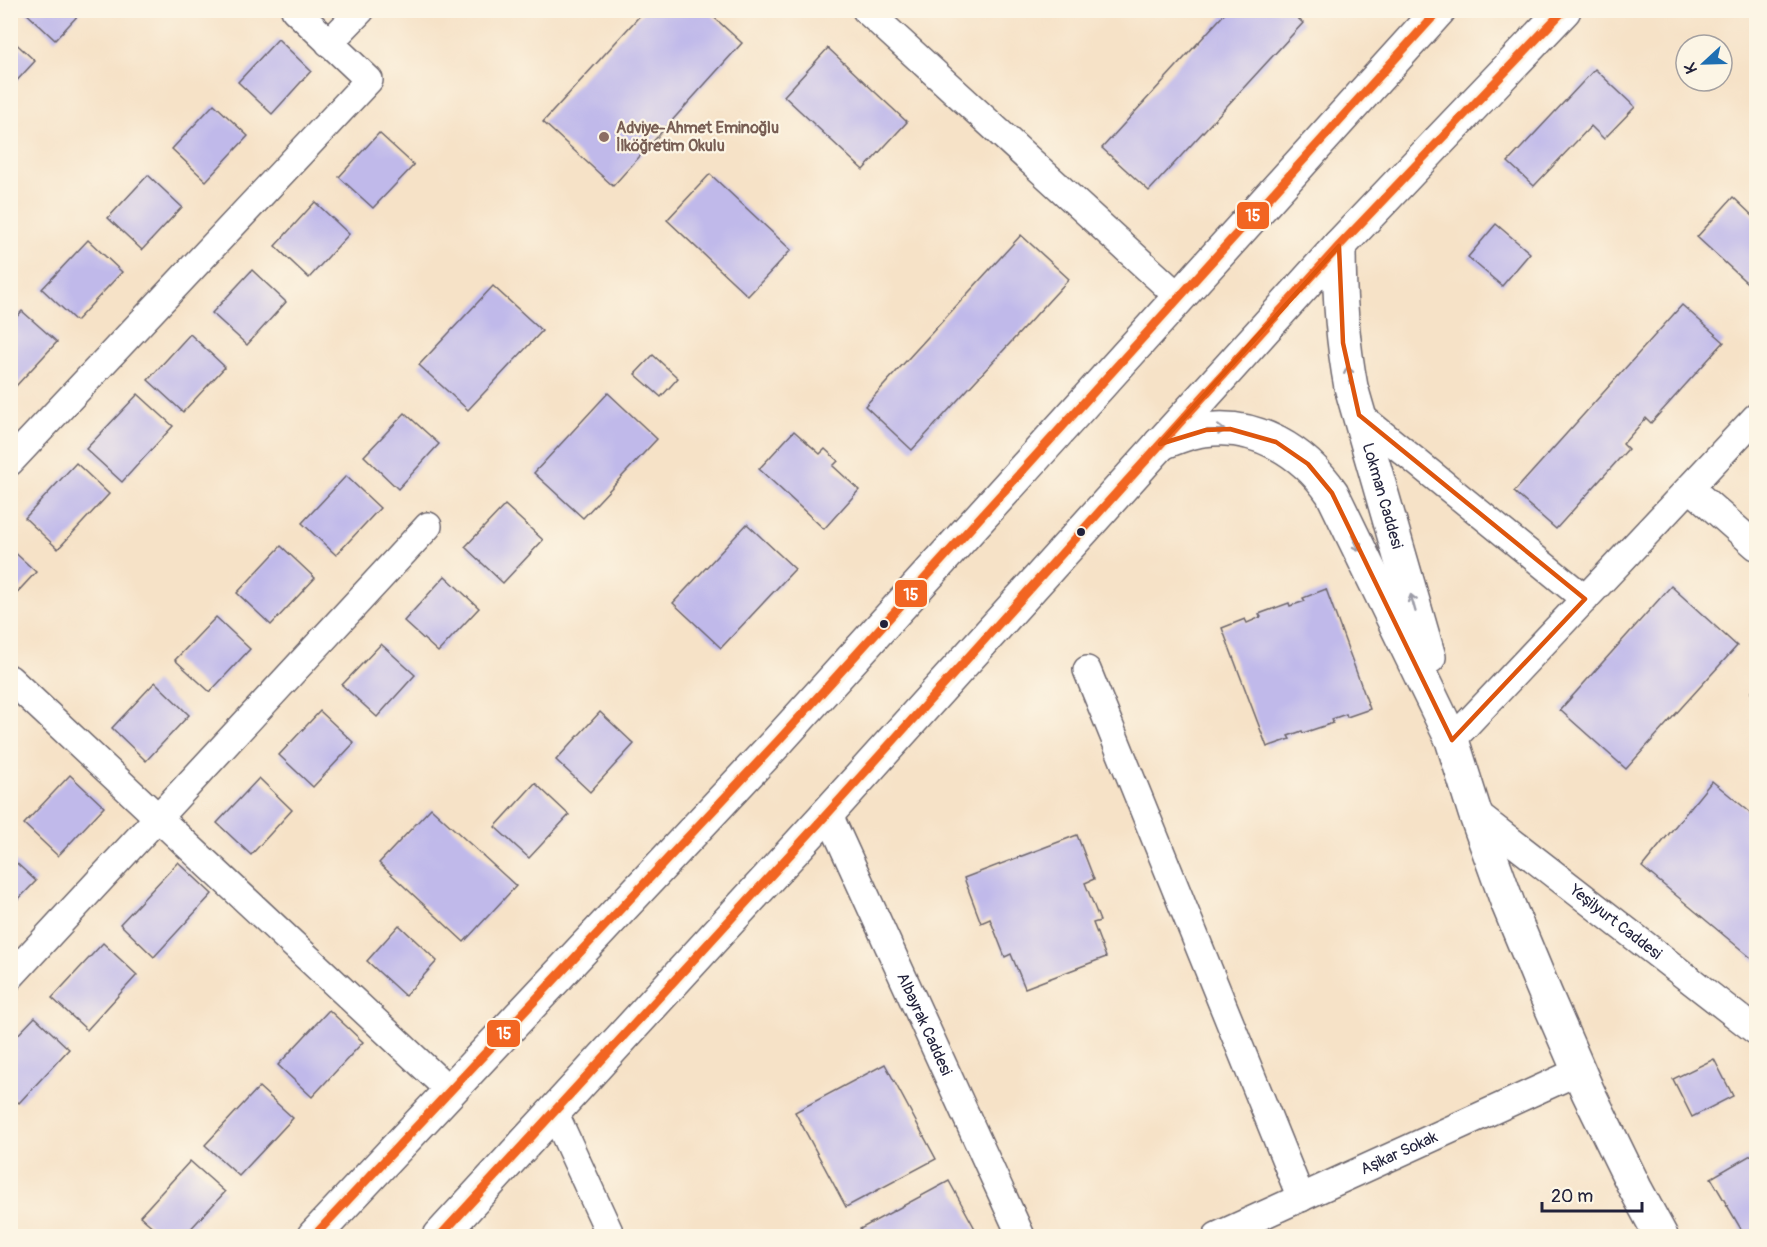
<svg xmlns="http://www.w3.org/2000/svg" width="1767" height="1247" viewBox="0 0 1767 1247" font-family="Pangolin,sans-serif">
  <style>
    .building { fill: #c0b9ea }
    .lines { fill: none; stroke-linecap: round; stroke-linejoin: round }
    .street-casing { stroke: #6c656c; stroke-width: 30 }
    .secondary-casing { stroke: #6c656c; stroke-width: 36 }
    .primary-casing { stroke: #6c656c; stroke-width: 36 }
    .street { stroke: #fff; stroke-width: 27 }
    .secondary { stroke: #fff; stroke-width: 33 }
    .primary { stroke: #fff; stroke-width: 33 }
    .bus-1-casing { stroke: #fcf5e5; stroke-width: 14 }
    .bus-1 { stroke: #f26522; stroke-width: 9 }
    .oneway { stroke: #9c9ca7 }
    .marked { fill: none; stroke: #de560e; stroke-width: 4.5; stroke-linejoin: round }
    .education-dot { fill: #8d6e63; stroke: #fcf5e5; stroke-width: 2 }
    .bus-dot { fill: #22223b; stroke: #fcf5e5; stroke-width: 2 }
    .labels { text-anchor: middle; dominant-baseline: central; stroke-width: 4.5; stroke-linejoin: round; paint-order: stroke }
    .education-label { font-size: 16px; font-weight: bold; fill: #785e54; stroke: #fcf5e5; text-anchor: start }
    .street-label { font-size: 16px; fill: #22223b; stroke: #fcf5e5 }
    .line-badge { stroke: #fcf5e5; stroke-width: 2 }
    .badge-label { font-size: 16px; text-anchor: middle; font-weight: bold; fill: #fff }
  </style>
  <rect width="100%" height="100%" fill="#fcf5e5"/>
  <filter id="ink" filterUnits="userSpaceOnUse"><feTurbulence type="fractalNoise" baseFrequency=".0167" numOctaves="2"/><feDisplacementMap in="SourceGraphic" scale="12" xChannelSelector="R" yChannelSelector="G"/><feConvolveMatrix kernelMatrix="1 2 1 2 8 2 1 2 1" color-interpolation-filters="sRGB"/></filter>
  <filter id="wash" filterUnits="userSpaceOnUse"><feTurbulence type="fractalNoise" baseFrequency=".008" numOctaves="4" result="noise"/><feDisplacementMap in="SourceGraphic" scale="24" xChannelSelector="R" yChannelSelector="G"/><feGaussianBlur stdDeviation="1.35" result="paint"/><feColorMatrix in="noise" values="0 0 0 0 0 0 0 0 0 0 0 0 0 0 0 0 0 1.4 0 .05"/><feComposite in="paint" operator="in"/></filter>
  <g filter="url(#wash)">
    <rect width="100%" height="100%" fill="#f6e2c7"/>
    <g id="blocks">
      <g class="building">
        <path d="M 23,10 L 83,10 L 55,40 Z"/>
        <path d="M 645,10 L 706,10 L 742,43 L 613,186 L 543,122 Z"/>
        <path d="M 1228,10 L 1289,10 L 1303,23 L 1149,191 L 1102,148 Z"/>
        <path d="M 10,38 L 35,61 L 10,88 Z"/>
        <path d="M 278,39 L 311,71 L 272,114 L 238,82 Z"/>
        <path d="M 828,48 L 907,122 L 863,170 L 784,96 Z"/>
        <path d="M 1595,69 L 1635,107 L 1604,139 L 1591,126 L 1534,186 L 1508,162 Z"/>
        <path d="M 214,104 L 248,136 L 206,181 L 172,149 Z"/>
        <path d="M 379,133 L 414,165 L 373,208 L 339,177 Z"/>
        <path d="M 710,174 L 791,250 L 748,296 L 667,220 Z"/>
        <path d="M 148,175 L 182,207 L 142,250 L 108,218 Z"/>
        <path d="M 1733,197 L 1756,219 L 1756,291 L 1697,237 Z"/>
        <path d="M 315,202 L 349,234 L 309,278 L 275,246 Z"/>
        <path d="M 1496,224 L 1530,253 L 1502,286 L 1468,257 Z"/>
        <path d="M 1021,235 L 1069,279 L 912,450 L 865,406 Z"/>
        <path d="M 88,240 L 122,272 L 76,321 L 42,289 Z"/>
        <path d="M 252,270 L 286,302 L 247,345 L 212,313 Z"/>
        <path d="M 493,286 L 542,331 L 468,410 L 419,365 Z"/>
        <path d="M 1682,305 L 1724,342 L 1651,423 L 1646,418 L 1623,444 L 1628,449 L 1556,529 L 1514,492 Z"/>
        <path d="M 22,311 L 57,342 L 16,386 L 10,381 L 10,324 Z"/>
        <path d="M 190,334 L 225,367 L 183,412 L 148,380 Z"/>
        <path d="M 653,355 L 678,378 L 661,397 L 635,374 Z"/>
        <path d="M 608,393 L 657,439 L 583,518 L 534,473 Z"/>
        <path d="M 138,394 L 173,426 L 122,482 L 86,449 Z"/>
        <path d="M 405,413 L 439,444 L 398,489 L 364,456 Z"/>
        <path d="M 794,431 L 820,454 L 825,449 L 838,461 L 833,466 L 859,490 L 824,529 L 759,469 Z"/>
        <path d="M 76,463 L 109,494 L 58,549 L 25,518 Z"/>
        <path d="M 346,476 L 380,508 L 336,555 L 302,523 Z"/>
        <path d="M 505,505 L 543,540 L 503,583 L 465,547 Z"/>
        <path d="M 747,524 L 795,569 L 721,648 L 673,603 Z"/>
        <path d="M 281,546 L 315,578 L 271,625 L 237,593 Z"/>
        <path d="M 10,548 L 36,572 L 10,600 Z"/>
        <path d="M 445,576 L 479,608 L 438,652 L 404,621 Z"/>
        <path d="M 1671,586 L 1737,646 L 1626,769 L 1560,710 Z"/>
        <path d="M 1326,589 L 1370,709 L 1347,717 L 1346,714 L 1332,719 L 1333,723 L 1303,733 L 1302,731 L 1288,736 L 1290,739 L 1267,747 L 1222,628 L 1245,619 L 1247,623 L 1261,617 L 1259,614 L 1289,603 L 1290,606 L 1305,601 L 1303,598 Z"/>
        <path d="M 216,617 L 250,649 L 210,692 L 175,660 Z"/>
        <path d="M 381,644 L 415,675 L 377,717 L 342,685 Z"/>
        <path d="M 155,682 L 189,715 L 146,761 L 112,728 Z"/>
        <path d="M 1756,686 L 1756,698 L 1751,693 Z"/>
        <path d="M 320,711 L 354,743 L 313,787 L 279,755 Z"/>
        <path d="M 600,712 L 634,744 L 590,792 L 556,760 Z"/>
        <path d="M 70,775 L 104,807 L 58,856 L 24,824 Z"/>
        <path d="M 259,778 L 292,810 L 251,855 L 217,823 Z"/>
        <path d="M 1712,781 L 1756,817 L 1756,962 L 1642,867 Z"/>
        <path d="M 535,783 L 569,815 L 529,858 L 495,827 Z"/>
        <path d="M 431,808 L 516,886 L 464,942 L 379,863 Z"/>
        <path d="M 1077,835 L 1094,879 L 1085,883 L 1100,921 L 1093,923 L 1106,957 L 1025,988 L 1011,954 L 1005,957 L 990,919 L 981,923 L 964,878 Z"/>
        <path d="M 10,857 L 36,881 L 10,908 Z"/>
        <path d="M 178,862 L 212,894 L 154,957 L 120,924 Z"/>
        <path d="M 399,925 L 437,961 L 405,996 L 367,961 Z"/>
        <path d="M 103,943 L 137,975 L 87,1030 L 52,998 Z"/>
        <path d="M 329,1010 L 363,1042 L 312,1097 L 278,1065 Z"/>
        <path d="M 35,1017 L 69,1049 L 19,1103 L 10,1095 L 10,1043 Z"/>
        <path d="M 1714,1059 L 1733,1096 L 1692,1117 L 1673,1079 Z"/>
        <path d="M 885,1064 L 936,1159 L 846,1207 L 795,1112 Z"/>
        <path d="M 259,1087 L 293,1118 L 239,1176 L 205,1145 Z"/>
        <path d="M 1756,1152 L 1756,1235 L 1745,1236 L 1711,1178 Z"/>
        <path d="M 190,1161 L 225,1192 L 184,1236 L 163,1236 L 140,1216 Z"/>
        <path d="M 949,1181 L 979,1236 L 864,1236 L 860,1229 Z"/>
      </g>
    </g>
  </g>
  <g filter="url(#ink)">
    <use href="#blocks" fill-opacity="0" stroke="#6c656c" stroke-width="1.5"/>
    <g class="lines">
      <defs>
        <g id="street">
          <path d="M 866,10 L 1179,297"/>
          <path d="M 329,43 L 361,10"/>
          <path d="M 1359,415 L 1585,599"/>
          <path d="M 10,462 L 369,80 L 295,10"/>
          <path d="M 1690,488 L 1756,546"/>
          <path d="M 1087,670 L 1301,1198"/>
          <path d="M 10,679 L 450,1091"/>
          <path d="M 1452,740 L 1756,417"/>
          <path id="s1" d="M 828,813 L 1021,1236"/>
          <path id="s2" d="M 1475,813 L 1756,1031"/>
          <path d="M 10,977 L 428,526"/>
          <path d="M 554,1112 L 611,1236"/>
          <path id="s3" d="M 1217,1236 L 1579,1071"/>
        </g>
        <g id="secondary">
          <path id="s4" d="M 1339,246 C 1339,296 1342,339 1351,387 L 1429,657"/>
          <path d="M 1160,444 C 1174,438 1188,432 1204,430 C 1256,422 1304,452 1332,493 L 1452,740 L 1475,813 L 1508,904 L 1545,993 L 1588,1092 L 1635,1188 L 1661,1236"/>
        </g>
        <g id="primary">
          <path d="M 314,1236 L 778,741 L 1439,10"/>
          <path d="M 440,1236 L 828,813 L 1339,246 L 1564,10"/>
        </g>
      </defs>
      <use href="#street" class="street-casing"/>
      <use href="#secondary" class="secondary-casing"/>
      <use href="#primary" class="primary-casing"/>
      <use href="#street" class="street"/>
      <use href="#secondary" class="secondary"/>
      <use href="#primary" class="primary"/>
      <defs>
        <g id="bus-1">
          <path d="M 314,1236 L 778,741 L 1439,10"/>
          <path d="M 440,1236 L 828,813 L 1339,246 L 1564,10"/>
        </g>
      </defs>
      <use href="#bus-1" class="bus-1-casing"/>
      <use href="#bus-1" class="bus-1"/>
    </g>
    <defs><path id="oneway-shaft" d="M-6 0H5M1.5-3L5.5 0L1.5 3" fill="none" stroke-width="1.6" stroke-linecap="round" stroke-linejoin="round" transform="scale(1.5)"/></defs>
    <g class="oneway">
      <use href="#oneway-shaft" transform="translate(1349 375) rotate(-101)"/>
      <use href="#oneway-shaft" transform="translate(1216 430) rotate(-1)"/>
      <use href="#oneway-shaft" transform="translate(1356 543) rotate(64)"/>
      <use href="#oneway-shaft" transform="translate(1413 603) rotate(-106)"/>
    </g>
  </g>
  <path class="marked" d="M 1339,246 L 1343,343 L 1359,415 L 1585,599 L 1452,740 L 1332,493 L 1308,464 L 1276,442 L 1230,429 L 1206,430 L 1160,444 Z"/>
  <circle class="education-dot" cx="604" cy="137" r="6"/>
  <g class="bus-dot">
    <circle cx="1081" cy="532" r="5"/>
    <circle cx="884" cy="624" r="5"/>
  </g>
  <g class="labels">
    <g class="education-label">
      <text x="616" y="128">Adviye-Ahmet Eminoğlu<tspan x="616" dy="18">İlköğretim Okulu</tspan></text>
    </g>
    <g class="street-label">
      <text stroke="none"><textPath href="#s4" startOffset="255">Lokman Caddesi</textPath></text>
      <text stroke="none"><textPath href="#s2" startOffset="178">Yeşilyurt Caddesi</textPath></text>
      <text stroke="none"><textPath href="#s1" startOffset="232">Albayrak Caddesi</textPath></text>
      <text stroke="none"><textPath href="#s3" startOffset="200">Aşikar Sokak</textPath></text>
    </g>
  </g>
  <g class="line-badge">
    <rect x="1236" y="201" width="34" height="29" rx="6" fill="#f26522"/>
    <rect x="894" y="579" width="34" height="29" rx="6" fill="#f26522"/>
    <rect x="486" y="1019" width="35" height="29" rx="6" fill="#f26522"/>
  </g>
  <g class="badge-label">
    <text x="1253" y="221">15</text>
    <text x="911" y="600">15</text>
    <text x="504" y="1039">15</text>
  </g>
  <rect width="1767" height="1247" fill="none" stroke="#fcf5e5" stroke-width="36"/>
  <g transform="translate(1704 63) rotate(248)"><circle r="28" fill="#fcf5e5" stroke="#a5a1a1" stroke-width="1.5"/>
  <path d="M0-4.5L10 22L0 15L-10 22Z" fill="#1f6fb2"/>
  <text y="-9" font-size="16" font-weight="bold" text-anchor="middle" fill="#22223b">K</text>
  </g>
  <path d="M1542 1202v9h100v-9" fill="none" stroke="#22223b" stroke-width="3"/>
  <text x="1551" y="1202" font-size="18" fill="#22223b" stroke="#fcf5e5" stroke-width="4.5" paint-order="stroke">20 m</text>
</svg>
